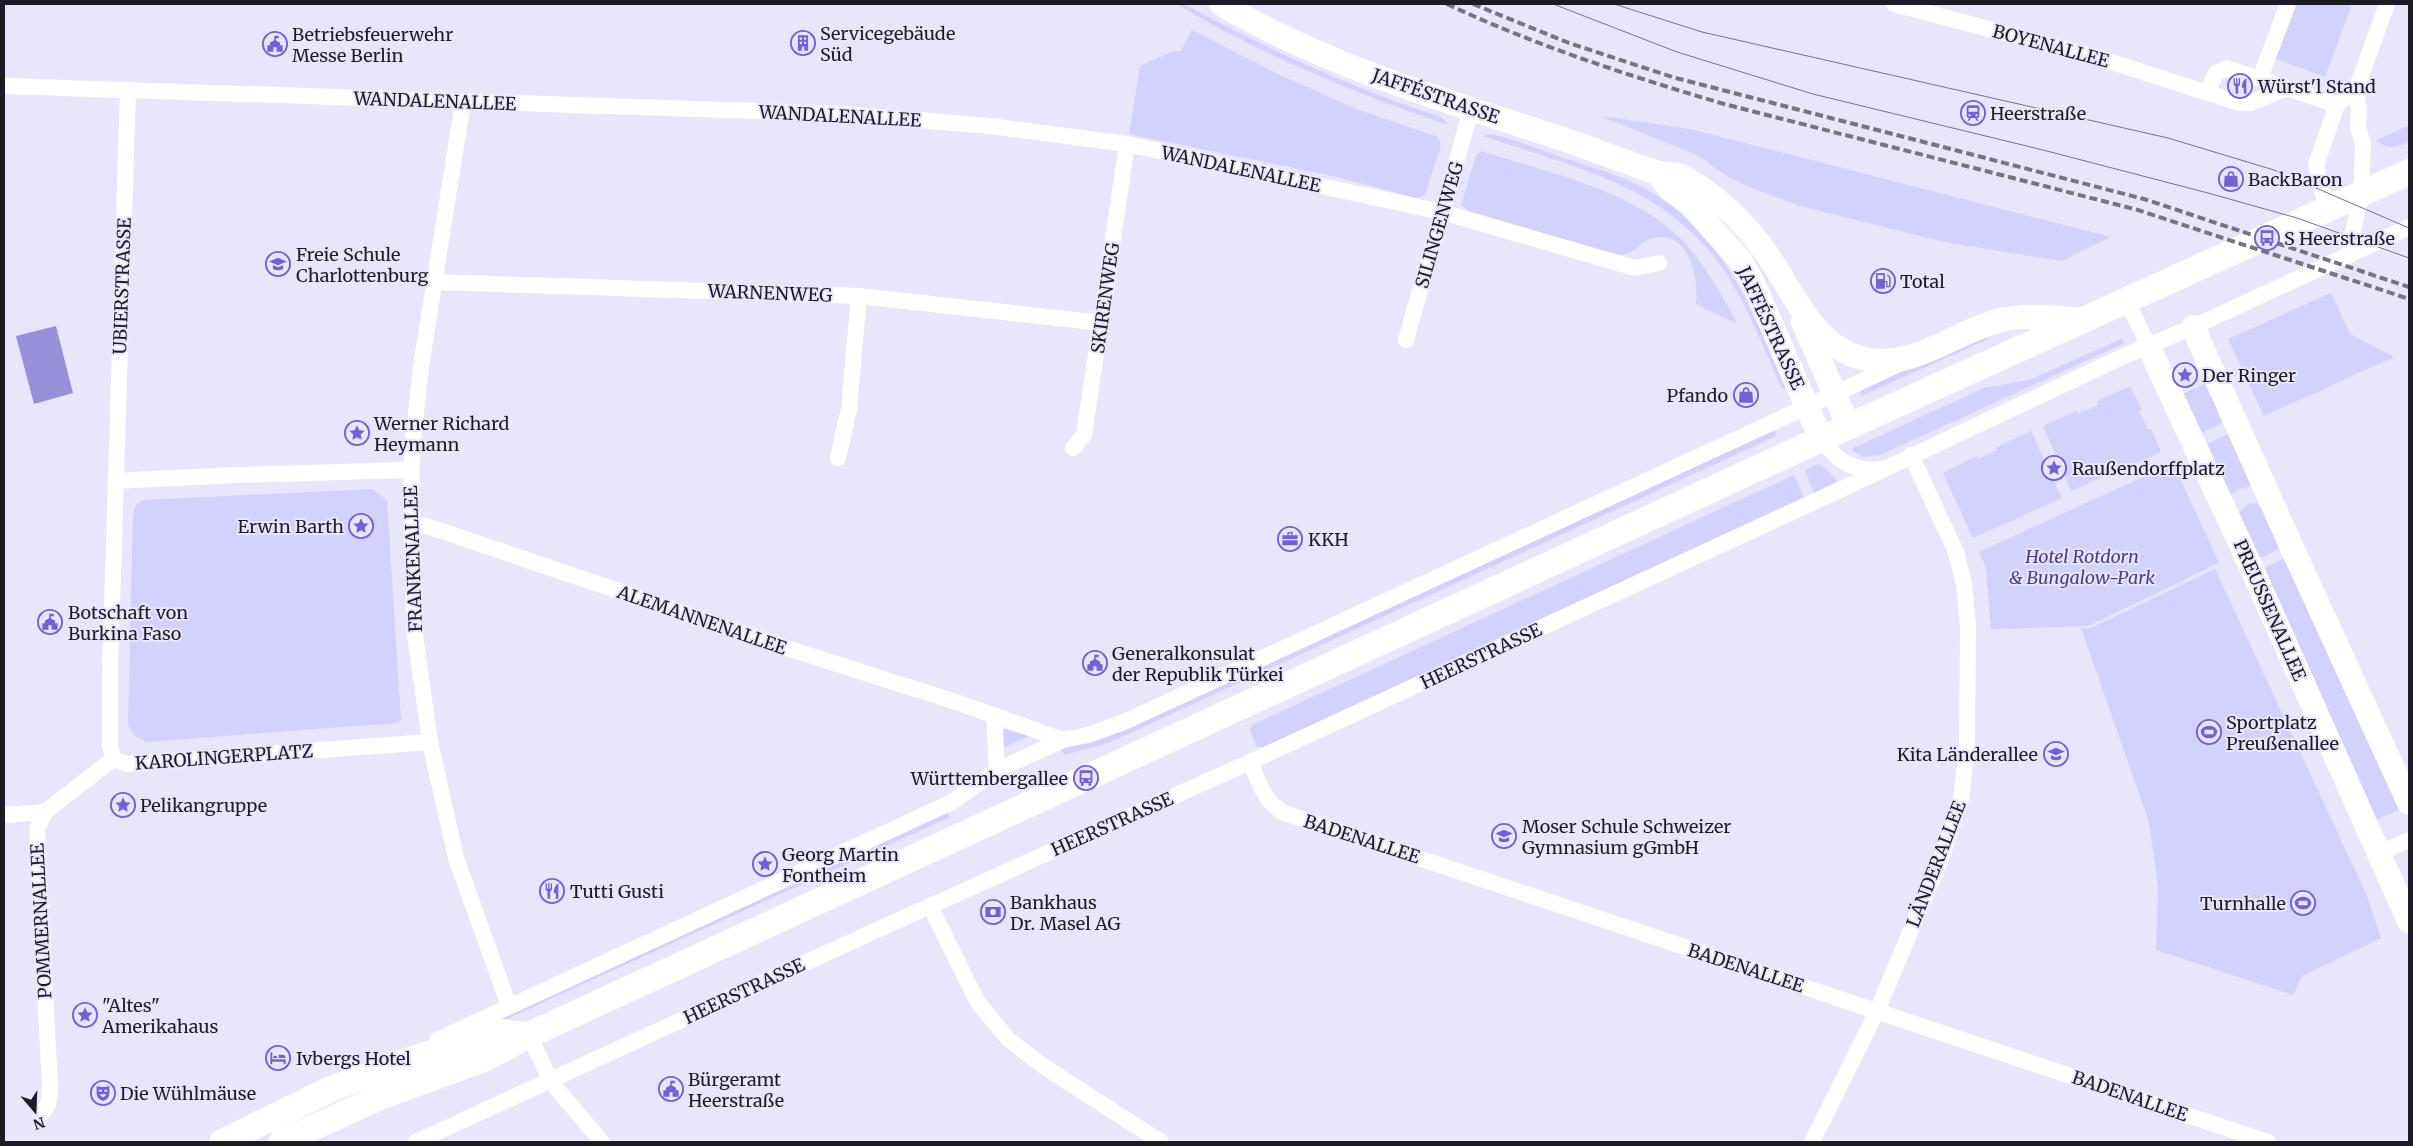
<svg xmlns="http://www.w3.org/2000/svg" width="2413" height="1146" viewBox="0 0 2413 1146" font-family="Merriweather,serif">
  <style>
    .green { fill: #d3d1fd }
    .water { fill: #9790d9 }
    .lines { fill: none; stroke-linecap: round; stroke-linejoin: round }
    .street { stroke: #fff; stroke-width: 16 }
    .secondary { stroke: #fff; stroke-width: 24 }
    .primary { stroke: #fff; stroke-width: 26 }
    .tram { stroke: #757483; stroke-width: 1 }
    .rail { stroke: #757483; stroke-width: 4; stroke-dasharray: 8 4; stroke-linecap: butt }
    .labels { text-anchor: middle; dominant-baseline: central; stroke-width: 4; stroke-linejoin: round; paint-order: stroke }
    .poi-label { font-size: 18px; fill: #1d1c26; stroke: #e7e6fd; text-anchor: start }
    .street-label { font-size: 18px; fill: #1d1c26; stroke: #e7e6fd }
    .park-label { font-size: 18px; font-style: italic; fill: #4b3c92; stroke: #e7e6fd }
  </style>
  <rect width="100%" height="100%" fill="#e7e6fd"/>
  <g class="green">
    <path d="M 1176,4 L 1184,4 C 1267,49 1351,88 1441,117 L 1449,125 C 1354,93 1263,55 1176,4 Z"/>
    <path d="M 2293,4 L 2352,4 L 2325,77 L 2274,58 Z"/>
    <path d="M 1192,30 L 1278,74 L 1356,109 L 1438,137 L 1441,145 L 1425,195 L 1416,198 L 1333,176 L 1129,134 L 1140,66 L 1171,52 L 1181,51 Z"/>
    <path d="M 1601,116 L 1690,129 L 2111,237 L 2061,261 L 1944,242 L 1800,206 L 1747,186 L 1728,177 L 1699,156 Z"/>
    <path d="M 2408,126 L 2409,142 C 2397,147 2387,151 2377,140 Z"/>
    <path d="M 1490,134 C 1518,140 1546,152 1573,161 C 1591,167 1609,172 1627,180 C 1718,219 1749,303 1786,387 L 1782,389 C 1764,350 1748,306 1724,270 C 1664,184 1576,168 1483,136 Z"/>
    <path d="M 1482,151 C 1546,172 1631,190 1680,238 C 1705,264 1721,293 1737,324 L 1696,304 C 1699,279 1689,229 1654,238 C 1637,242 1636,256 1615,255 L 1470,212 L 1461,205 L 1476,155 Z"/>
    <path d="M 2331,293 L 2350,334 L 2394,357 L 2264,416 L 2228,339 Z"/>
    <path d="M 1984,332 L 1989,336 L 1988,339 L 1861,396 L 1861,391 Z"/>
    <path d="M 2121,339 L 2124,340 L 2123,344 L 1880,455 L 1863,457 L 1853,451 L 1853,448 L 1984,388 L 2029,380 Z"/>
    <path d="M 2206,383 L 2225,422 L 2199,434 L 2181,395 Z"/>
    <path d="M 2130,386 L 2142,410 L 2139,411 L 2148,430 L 2151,429 L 2161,452 L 2071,491 L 2043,426 L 2076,411 L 2078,414 L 2098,405 L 2097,401 Z"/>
    <path d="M 1774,430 L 1776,436 L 1108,743 L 1064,755 L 1061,750 L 1065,748 L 1092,742 L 1128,729 Z"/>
    <path d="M 2031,431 L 2062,498 L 1973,538 L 1943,473 L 1977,456 L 1978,459 L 1998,450 L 1997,447 Z"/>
    <path d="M 2230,433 L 2254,485 L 2240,489 L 2227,497 L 2204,445 Z"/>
    <path d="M 2173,463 L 2219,563 L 2088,626 L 1991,629 L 1986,568 L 1979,552 Z"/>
    <path d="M 1818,464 L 1822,465 L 1837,481 L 1814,493 L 1805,470 Z"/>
    <path d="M 1794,475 L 1804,497 L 1264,747 L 1257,747 L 1250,730 L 1252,725 Z"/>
    <path d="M 373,489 L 387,501 L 401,720 L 396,723 L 147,742 L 136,737 L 128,725 L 133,515 L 136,505 L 143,500 Z"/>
    <path d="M 2250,503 L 2257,504 L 2262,509 L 2281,548 L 2258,559 L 2239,519 L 2239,512 Z"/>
    <path d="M 2286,557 L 2402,809 L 2374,821 L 2262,569 Z"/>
    <path d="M 2215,569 L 2367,896 L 2381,938 L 2302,976 L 2293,995 L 2156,950 L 2158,887 L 2149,822 L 2081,628 L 2089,629 Z"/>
    <path d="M 1006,729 L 1029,736 L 1001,749 L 1003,730 Z"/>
    <path d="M 947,812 L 950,817 L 930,826 L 469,1036 L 466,1033 Z"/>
  </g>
  <path class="water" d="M 56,326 L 73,393 L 34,404 L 16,336 Z"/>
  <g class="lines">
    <g class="street">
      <path d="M 1894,4 L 2099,58 L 2239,103 L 2250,103 L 2287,88"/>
      <path d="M 2260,78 L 2288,4"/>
      <path d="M 4,86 L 845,114 L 991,126 L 1127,144 L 1442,212 L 1635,268 L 1659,263"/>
      <path d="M 2207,93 L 2216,73 L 2227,68 L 2337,105"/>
      <path d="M 463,102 L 421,366 L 412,450 L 411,498 L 414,628 L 430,742 L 456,858 L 509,1006"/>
      <path d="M 2327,210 L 2316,165 L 2337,105 L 2344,99"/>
      <path d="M 2348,256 L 2361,194 L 2363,143 L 2358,128 L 2359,110 L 2356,90 L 2387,4"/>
      <path d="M 436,282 L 859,296 L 1102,323"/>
      <path d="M 2127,301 L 2148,345"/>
      <path d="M 1406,340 L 1471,110"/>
      <path d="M 1821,439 C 1836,460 1853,472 1879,469"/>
      <path d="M 1073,448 L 1084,435 L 1127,144"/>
      <path d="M 838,458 L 849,409 L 859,296"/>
      <path d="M 115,481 L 236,475 L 411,470"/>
      <path d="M 411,525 L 427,526 L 796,651 L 956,702 L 1063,740"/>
      <path d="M 994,715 L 997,770"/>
      <path d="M 113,759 L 110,745 L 110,672 L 128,90"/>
      <path d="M 113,759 L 127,764 L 430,742"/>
      <path d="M 1250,762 C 1259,782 1264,802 1284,813 L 2268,1142"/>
      <path d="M 4,815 L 45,812"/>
      <path d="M 2379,853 L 2409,840"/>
      <path d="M 930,906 L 977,1001 L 1008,1039 L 1043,1066 L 1161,1142"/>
      <path d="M 529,1035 L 551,1082 L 602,1142"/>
      <path d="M 437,1040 L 952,802 L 997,770 L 1063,740 L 1088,735 L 1124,722 L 1899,364"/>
      <path d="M 41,1114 L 48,1105 L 50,1088 L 37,829 L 45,812 L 113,759"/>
      <path d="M 416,1142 L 879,929 L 1250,762 L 1840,490 L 2124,356 L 2193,327 L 2409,227"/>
      <path d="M 1812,1142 L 1877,1011 L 1942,856 L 1961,799 L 1967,747 L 1968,626 L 1964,584 L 1956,552 L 1911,455"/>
    </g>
    <g class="secondary">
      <path d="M 1221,4 C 1325,65 1442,100 1557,137 C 1590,148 1622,161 1655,172 C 1664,175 1675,172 1684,177 C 1713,194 1741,219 1761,246 C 1791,284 1808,343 1861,358 C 1912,372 1953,332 2001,320 C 2027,314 2059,319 2085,319"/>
      <path d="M 1658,173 L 1670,189 L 1691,205 L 1741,261 L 1755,287 L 1821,439"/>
      <path d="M 1803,322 L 1849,427"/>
      <path d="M 2193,327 L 2293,550 L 2409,803"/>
      <path d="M 2148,345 L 2252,569 L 2409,921"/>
    </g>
    <g class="primary">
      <path d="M 222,1142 L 329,1090 L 380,1070 L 476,1038 L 501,1032 L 525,1035"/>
      <path d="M 281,1142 L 383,1096 L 486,1058 L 529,1035 L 1821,439 L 2409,172"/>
    </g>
    <g class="tram">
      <path d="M 1553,4 L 1677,52 L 1813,94 L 2043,150 L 2208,193 L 2297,218 L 2409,258"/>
      <path d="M 1614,4 L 1702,32 L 2168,138 L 2274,170 L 2409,228"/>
    </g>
    <g class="rail">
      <path d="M 1447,4 C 1536,46 1630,76 1724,104 L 2138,210 L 2409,299"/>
      <path d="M 1473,4 L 1569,43 L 1672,77 L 2144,199 L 2409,287"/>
    </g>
  </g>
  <defs>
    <symbol id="building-ring" viewBox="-11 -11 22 22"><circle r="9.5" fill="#e7e6fd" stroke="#7560db" stroke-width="1.5"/><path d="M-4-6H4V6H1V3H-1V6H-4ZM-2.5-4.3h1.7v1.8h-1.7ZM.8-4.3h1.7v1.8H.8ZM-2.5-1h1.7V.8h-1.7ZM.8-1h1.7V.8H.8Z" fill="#7560db"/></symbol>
    <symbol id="civic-ring" viewBox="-11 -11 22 22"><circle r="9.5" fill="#e7e6fd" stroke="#7560db" stroke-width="1.5"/><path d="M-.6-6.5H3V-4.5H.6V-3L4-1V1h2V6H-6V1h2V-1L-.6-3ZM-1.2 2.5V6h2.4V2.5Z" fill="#7560db"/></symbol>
    <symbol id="restaurant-ring" viewBox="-11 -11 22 22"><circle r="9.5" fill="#e7e6fd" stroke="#7560db" stroke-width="1.5"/><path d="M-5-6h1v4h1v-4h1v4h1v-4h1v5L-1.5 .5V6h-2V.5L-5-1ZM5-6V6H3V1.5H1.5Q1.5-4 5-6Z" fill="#7560db"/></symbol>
    <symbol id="station-ring" viewBox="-11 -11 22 22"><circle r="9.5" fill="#e7e6fd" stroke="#7560db" stroke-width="1.5"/><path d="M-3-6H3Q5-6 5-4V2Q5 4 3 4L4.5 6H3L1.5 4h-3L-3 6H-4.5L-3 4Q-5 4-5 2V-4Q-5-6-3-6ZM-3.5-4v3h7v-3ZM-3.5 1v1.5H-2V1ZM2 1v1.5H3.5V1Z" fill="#7560db"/></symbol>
    <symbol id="shop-ring" viewBox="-11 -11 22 22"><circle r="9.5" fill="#e7e6fd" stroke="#7560db" stroke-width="1.5"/><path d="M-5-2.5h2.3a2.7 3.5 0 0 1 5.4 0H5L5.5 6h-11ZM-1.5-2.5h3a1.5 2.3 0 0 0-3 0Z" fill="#7560db"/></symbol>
    <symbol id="bus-ring" viewBox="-11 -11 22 22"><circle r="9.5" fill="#e7e6fd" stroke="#7560db" stroke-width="1.5"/><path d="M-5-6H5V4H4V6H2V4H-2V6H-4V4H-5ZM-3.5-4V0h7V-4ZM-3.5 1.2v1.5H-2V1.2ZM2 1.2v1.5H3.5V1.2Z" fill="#7560db"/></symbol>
    <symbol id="school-ring" viewBox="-11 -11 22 22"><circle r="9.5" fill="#e7e6fd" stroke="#7560db" stroke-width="1.5"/><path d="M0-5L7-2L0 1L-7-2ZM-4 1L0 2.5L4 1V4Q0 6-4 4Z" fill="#7560db"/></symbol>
    <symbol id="fuel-ring" viewBox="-11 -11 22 22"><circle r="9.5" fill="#e7e6fd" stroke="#7560db" stroke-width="1.5"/><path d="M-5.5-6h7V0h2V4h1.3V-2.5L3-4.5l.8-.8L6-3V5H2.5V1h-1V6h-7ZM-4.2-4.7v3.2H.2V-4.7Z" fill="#7560db"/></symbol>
    <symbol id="sight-ring" viewBox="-11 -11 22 22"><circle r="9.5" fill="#e7e6fd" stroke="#7560db" stroke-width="1.5"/><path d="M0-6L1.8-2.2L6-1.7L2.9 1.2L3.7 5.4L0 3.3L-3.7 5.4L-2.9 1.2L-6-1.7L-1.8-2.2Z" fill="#7560db"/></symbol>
    <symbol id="office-ring" viewBox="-11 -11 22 22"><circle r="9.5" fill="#e7e6fd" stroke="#7560db" stroke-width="1.5"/><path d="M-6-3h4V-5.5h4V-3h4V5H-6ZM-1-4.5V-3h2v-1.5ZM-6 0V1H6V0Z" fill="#7560db"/></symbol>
    <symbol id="stadium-ring" viewBox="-11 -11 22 22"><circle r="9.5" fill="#e7e6fd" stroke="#7560db" stroke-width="1.5"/><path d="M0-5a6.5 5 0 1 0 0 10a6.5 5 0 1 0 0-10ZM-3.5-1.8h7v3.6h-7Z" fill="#7560db"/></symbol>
    <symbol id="bank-ring" viewBox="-11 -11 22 22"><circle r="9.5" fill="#e7e6fd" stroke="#7560db" stroke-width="1.5"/><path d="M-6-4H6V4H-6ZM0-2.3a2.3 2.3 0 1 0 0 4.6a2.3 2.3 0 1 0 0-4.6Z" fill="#7560db"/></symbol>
    <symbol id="hotel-ring" viewBox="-11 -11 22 22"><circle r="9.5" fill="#e7e6fd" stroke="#7560db" stroke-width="1.5"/><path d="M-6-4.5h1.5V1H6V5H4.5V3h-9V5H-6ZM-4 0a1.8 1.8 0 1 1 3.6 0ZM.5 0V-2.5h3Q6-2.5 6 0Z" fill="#7560db"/></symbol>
    <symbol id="theatre-ring" viewBox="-11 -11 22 22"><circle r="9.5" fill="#e7e6fd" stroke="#7560db" stroke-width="1.5"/><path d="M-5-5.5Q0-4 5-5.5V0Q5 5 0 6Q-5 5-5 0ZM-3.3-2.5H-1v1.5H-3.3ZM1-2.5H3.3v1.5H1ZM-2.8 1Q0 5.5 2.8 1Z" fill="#7560db"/></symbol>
  </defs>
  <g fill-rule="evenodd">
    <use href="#building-ring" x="789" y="29" width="28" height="28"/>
    <use href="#civic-ring" x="261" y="30" width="28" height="28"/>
    <use href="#restaurant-ring" x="2226" y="72" width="28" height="28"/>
    <use href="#station-ring" x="1959" y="99" width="28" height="28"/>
    <use href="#shop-ring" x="2217" y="165" width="28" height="28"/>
    <use href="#bus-ring" x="2253" y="224" width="28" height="28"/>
    <use href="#school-ring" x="264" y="250" width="28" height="28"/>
    <use href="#fuel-ring" x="1869" y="267" width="28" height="28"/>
    <use href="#sight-ring" x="2171" y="361" width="28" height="28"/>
    <use href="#shop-ring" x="1732" y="381" width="28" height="28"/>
    <use href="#sight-ring" x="343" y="419" width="28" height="28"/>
    <use href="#sight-ring" x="2040" y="454" width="28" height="28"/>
    <use href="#sight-ring" x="347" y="512" width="28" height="28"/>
    <use href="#office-ring" x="1276" y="525" width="28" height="28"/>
    <use href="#civic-ring" x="36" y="608" width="28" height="28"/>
    <use href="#civic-ring" x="1081" y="649" width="28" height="28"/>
    <use href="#stadium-ring" x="2195" y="718" width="28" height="28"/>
    <use href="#school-ring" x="2042" y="740" width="28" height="28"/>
    <use href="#bus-ring" x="1072" y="764" width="28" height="28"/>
    <use href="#sight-ring" x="109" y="791" width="28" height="28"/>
    <use href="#school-ring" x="1490" y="822" width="28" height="28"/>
    <use href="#sight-ring" x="751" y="850" width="28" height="28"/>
    <use href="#restaurant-ring" x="538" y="877" width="28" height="28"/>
    <use href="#stadium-ring" x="2289" y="889" width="28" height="28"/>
    <use href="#bank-ring" x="979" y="898" width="28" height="28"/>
    <use href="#sight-ring" x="71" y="1001" width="28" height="28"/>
    <use href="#hotel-ring" x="264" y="1044" width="28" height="28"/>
    <use href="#civic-ring" x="657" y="1075" width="28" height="28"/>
    <use href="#theatre-ring" x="89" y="1079" width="28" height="28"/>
  </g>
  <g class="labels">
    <g class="poi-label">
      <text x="820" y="33">Servicegebäude<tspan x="820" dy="21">Süd</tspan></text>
      <text x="292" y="34">Betriebsfeuerwehr<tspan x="292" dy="21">Messe Berlin</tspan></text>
      <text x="2258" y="86">Würst'l Stand</text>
      <text x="1990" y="113">Heerstraße</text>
      <text x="2248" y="179">BackBaron</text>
      <text x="2284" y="238">S Heerstraße</text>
      <text x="296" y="254">Freie Schule<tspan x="296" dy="21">Charlottenburg</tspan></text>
      <text x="1900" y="281">Total</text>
      <text x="2202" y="375">Der Ringer</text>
      <text x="1728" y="395" text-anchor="end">Pfando</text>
      <text x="374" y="423">Werner Richard<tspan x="374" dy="21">Heymann</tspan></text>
      <text x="2072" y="468">Raußendorffplatz</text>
      <text x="344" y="526" text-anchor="end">Erwin Barth</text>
      <text x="1308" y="539">KKH</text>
      <text x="68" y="612">Botschaft von<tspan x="68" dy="21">Burkina Faso</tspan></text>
      <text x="1112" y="653">Generalkonsulat<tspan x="1112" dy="21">der Republik Türkei</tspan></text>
      <text x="2226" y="722">Sportplatz<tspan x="2226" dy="21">Preußenallee</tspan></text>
      <text x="2038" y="754" text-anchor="end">Kita Länderallee</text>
      <text x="1068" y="778" text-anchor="end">Württembergallee</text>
      <text x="140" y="805">Pelikangruppe</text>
      <text x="1522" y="826">Moser Schule Schweizer<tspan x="1522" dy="21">Gymnasium gGmbH</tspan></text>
      <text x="782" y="854">Georg Martin<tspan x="782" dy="21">Fontheim</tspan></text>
      <text x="570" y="891">Tutti Gusti</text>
      <text x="1010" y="902">Bankhaus<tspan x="1010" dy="21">Dr. Masel AG</tspan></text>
      <text x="2286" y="903" text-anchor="end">Turnhalle</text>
      <text x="102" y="1005">"Altes"<tspan x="102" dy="21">Amerikahaus</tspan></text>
      <text x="296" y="1058">Ivbergs Hotel</text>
      <text x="688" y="1079">Bürgeramt<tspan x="688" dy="21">Heerstraße</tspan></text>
      <text x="120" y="1093">Die Wühlmäuse</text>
    </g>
    <g class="street-label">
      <text transform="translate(2051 46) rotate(15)">BOYENALLEE</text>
      <text transform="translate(1436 96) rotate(19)">JAFFÉSTRASSE</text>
      <text transform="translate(435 101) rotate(2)">WANDALENALLEE</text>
      <text transform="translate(840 116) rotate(3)">WANDALENALLEE</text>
      <text transform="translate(1241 169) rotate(12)">WANDALENALLEE</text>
      <text transform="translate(1439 225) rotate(-74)">SILINGENWEG</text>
      <text transform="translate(122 286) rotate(-88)">UBIERSTRASSE</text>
      <text transform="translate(770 293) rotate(2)">WARNENWEG</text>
      <text transform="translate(1105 298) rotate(-82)">SKIRENWEG</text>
      <text transform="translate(1771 328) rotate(65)">JAFFÉSTRASSE</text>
      <text transform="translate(413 559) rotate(-92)">FRANKENALLEE</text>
      <text transform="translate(2270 610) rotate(66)">PREUSSENALLEE</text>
      <text transform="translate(702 620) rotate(19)">ALEMANNENALLEE</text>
      <text transform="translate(1481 656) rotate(-25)">HEERSTRASSE</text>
      <text transform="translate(224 757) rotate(-4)">KAROLINGERPLATZ</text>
      <text transform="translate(1112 824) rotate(-24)">HEERSTRASSE</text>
      <text transform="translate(1362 839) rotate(18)">BADENALLEE</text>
      <text transform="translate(1936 864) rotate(-69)">LÄNDERALLEE</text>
      <text transform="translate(41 921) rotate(-93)">POMMERNALLEE</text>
      <text transform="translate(1746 968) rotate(18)">BADENALLEE</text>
      <text transform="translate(744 991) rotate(-25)">HEERSTRASSE</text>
      <text transform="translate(2130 1096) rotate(19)">BADENALLEE</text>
    </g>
    <g class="park-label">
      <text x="2082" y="556">Hotel Rotdorn<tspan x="2082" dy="21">&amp; Bungalow-Park</tspan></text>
    </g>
  </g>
  <rect width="2413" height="1146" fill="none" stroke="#1d1c26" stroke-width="10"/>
  <g transform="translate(35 1111) rotate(161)" stroke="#e7e6fd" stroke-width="4" paint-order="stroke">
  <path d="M0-4L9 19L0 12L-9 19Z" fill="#1d1c26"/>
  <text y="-8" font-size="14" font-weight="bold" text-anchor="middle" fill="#1d1c26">N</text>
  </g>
</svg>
